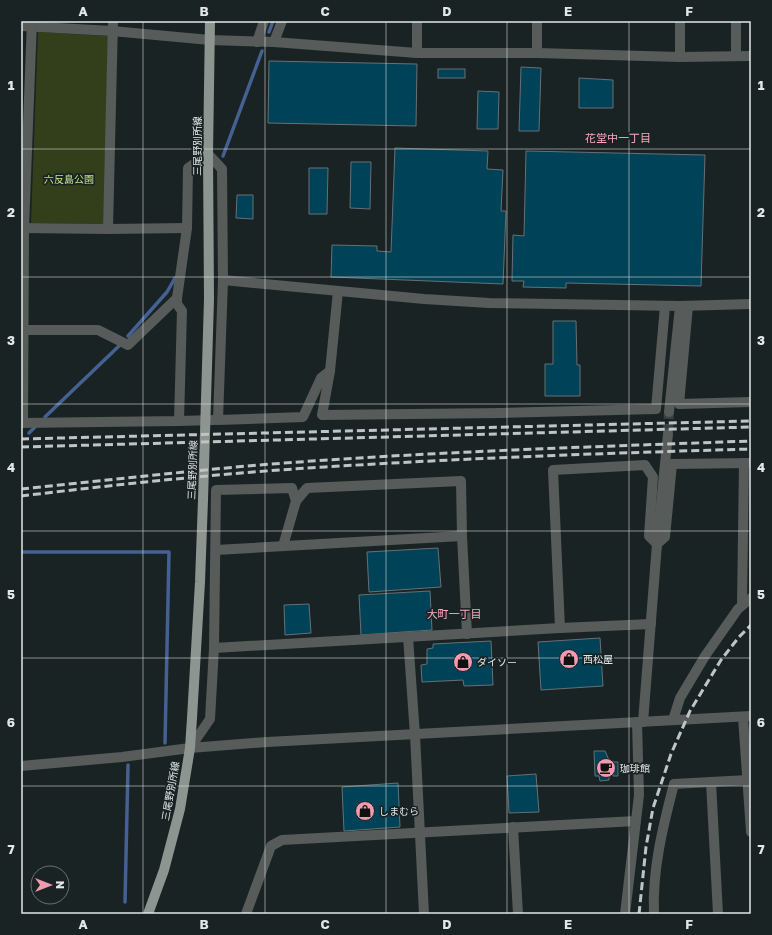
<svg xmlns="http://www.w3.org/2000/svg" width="772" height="935" viewBox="0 0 772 935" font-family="'Golos Text','Noto Sans JP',sans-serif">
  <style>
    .green { fill: #323f1a }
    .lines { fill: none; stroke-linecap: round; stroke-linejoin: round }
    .stream { stroke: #456193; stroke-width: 3.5 }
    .building { fill: #004359; stroke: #667075 }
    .minor-tunnel { stroke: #384141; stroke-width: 10; stroke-dasharray: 10 5; stroke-linecap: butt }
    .minor { stroke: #575b59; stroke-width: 10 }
    .major { stroke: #8d9590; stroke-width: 10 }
    .rail { stroke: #bec5c5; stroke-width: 3; stroke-dasharray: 8 4; stroke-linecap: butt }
    .grid { fill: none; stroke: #e2e8e8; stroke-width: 1; stroke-opacity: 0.55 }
    .labels { text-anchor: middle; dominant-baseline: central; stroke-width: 3.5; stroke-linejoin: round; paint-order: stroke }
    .street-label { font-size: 10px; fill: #e2e8e8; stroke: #1a2323 }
    .park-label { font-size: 10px; fill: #c3e48d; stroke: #1a2323 }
    .poi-label { font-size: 10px; fill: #e2e8e8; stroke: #1a2323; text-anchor: start }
    .neighbourhood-label { font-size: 11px; fill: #fba9bc; stroke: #1a2323 }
    .neatline { fill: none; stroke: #e2e8e8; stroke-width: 1.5 }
    .grid-label { font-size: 13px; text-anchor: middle; font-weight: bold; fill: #e2e8e8 }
  </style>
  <rect width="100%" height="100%" fill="#1a2323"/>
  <path class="green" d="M 38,32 L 109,36 L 105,224 L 31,223 Z"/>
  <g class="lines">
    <g class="stream">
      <path d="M 269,32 L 273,21"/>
      <path d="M 223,156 L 262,51"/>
      <path d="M 128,336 L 167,292 L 175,278"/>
      <path d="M 45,417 L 120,345"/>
      <path d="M 29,433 L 36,426"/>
      <path d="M 21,552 L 169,552 L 165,743"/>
      <path d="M 125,902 L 128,765"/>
    </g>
  </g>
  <g class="building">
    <path d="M 269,61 L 417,64 L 416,126 L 268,123 Z"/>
    <path d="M 521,67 L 541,68 L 539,131 L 519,131 Z"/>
    <rect x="438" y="69" width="27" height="9"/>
    <path d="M 579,78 L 613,80 L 613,108 L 579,108 Z"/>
    <path d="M 478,91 L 499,92 L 498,129 L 477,129 Z"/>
    <path d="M 395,148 L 488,151 L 487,169 L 503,170 L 501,211 L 506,211 L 503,284 L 331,277 L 332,245 L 377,246 L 377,251 L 391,252 Z"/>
    <path d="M 526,151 L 705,155 L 701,286 L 566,283 L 566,288 L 523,287 L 524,281 L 512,281 L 513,235 L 524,236 Z"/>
    <path d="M 351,162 L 371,162 L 370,209 L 350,208 Z"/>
    <path d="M 309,168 L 328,168 L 327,214 L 309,214 Z"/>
    <path d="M 237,195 L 253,195 L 253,219 L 236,218 Z"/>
    <path d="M 553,321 L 576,321 L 577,365 L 580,365 L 580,396 L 545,396 L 545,364 L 553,364 Z"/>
    <path d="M 438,548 L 441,587 L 369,592 L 367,552 Z"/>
    <path d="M 430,591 L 432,630 L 361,635 L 359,595 Z"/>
    <path d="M 309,604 L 311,633 L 285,635 L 284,605 Z"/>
    <path d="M 600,638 L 603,686 L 541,690 L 538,642 Z"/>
    <path d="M 491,641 L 493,685 L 464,686 L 463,680 L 422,682 L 421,665 L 427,664 L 427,649 L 433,648 L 433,644 Z"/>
    <path d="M 594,751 L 605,751 L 610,762 L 618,762 L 618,776 L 613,776 L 613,774 L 609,775 L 609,780 L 600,781 L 599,776 L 595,776 Z"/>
    <path d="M 536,774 L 539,812 L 509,813 L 507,776 Z"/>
    <path d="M 398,783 L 400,827 L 344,831 L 342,787 Z"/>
  </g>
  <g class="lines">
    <path class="minor-tunnel" d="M 668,434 L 669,412"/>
    <g class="minor">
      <path d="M 417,21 L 417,53"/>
      <path d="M 537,21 L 537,53"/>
      <path d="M 736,21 L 736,56"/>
      <path d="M 21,26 L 112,31 L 210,40 L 274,42 L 417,53 L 537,53 L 680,57 L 751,56"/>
      <path d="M 257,42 L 264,21"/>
      <path d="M 274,42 L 282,21"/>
      <path d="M 680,57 L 680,21"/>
      <path d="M 21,228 L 108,229 L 187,228"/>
      <path d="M 108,229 L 113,21"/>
      <path d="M 223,280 L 218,420 L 303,417 L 321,378 L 330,371"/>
      <path d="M 338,291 L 330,371 L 322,415 L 502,413 L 656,409 L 665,306"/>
      <path d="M 688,306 L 679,404 L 751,402"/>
      <path d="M 23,330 L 98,330 L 128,345 L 177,298"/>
      <path d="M 669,412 L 680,306"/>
      <path d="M 179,421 L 214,420"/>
      <path d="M 21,423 L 179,421 L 182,311 L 177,304 L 177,298 L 187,228 L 188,168 L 208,154 L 222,169 L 223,280 L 424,299 L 489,303 L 680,306 L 751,304"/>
      <path d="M 23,423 L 24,228 L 32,21"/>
      <path d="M 296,501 L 307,488 L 461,481 L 462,536 L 467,634"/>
      <path d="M 216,550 L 462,536"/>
      <path d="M 742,605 L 744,463"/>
      <path d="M 560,628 L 553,470 L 645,465 L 653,477 L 649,536 L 657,544 L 665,537 L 672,464 L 751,463"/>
      <path d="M 408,637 L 415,735 L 424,914"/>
      <path d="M 214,648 L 560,628 L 651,624"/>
      <path d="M 743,717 L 751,832"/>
      <path d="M 673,720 L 680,698 L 705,656 L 738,609 L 751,598"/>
      <path d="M 643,722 L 657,544 L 668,434"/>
      <path d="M 190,748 L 210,719 L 214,648 L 216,490 L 292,488 L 296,501 L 283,546"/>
      <path d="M 21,766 L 122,757 L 190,748 L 267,742 L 751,716"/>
      <path d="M 711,782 L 718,914"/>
      <path d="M 513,827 L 518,914"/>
      <path d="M 246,914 L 271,846 L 282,840 L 636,821"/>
      <path d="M 625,914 L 639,795 L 637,722"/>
      <path d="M 654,914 C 652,870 663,826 674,784 L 748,780"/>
    </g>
    <path class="major" d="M 148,914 L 164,870 L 180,809 L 190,748 L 192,718 L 200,582 L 203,500 L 209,299 L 208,154 L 210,21"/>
    <g class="rail">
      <path d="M 21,439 L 751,421"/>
      <path d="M 21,447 L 751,427"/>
      <path d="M 21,489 C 100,481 179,472 259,465 C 423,452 587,447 751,441"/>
      <path d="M 21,496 C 122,484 223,473 325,467 C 467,458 609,453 751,449"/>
      <path d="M 639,914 L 646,847 L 653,808 L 671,754 L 690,711 L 721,660 L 739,637 L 751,625"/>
    </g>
  </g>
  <path class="grid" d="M 143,21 L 143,914M 265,21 L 265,914M 386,21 L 386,914M 507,21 L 507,914M 629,21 L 629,914M 21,149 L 751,149M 21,277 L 751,277M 21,404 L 751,404M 21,531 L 751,531M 21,658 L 751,658M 21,786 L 751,786"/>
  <defs>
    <symbol id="shop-disc" viewBox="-11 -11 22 22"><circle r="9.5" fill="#f29aaf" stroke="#1a2323"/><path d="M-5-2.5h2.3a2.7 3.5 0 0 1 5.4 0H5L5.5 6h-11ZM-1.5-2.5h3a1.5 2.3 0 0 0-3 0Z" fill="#111"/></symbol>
    <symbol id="cafe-disc" viewBox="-11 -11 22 22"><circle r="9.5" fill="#f29aaf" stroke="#1a2323"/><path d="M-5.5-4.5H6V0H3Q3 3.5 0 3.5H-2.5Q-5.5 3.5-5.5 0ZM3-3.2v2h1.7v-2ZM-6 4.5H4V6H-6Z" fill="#111"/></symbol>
  </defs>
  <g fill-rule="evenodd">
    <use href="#shop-disc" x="558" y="648" width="22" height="22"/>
    <use href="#shop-disc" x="452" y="651" width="22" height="22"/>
    <use href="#cafe-disc" x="595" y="757" width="22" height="22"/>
    <use href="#shop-disc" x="354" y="800" width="22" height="22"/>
  </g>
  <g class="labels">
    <g class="street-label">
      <text transform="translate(197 146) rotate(-90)">三尾野別所線</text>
      <text transform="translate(192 470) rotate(-88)">三尾野別所線</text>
      <text transform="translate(170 791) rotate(-80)">三尾野別所線</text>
    </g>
    <g class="park-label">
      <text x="69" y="179">六反島公園</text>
    </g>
    <g class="poi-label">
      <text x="583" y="659">西松屋</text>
      <text x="477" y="662">ダイソー</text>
      <text x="620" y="768">珈琲館</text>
      <text x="379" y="811">しまむら</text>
    </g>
    <g class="neighbourhood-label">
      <text x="618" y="137">花堂中一丁目</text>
      <text x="454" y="613">大町一丁目</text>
    </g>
  </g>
  <rect width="772" height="935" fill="none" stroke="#1a2323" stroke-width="44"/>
  <g transform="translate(50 885) rotate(90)"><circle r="19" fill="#1a2323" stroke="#6a7272"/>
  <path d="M0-3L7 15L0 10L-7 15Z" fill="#f29aaf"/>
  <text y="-6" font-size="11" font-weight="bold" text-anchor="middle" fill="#e2e8e8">N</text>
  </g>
  <rect x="22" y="22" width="728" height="891" class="neatline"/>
  <g class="grid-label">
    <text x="83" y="16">A</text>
    <text x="204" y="16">B</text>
    <text x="325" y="16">C</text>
    <text x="447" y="16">D</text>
    <text x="568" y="16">E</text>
    <text x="689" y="16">F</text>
    <text x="11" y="90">1</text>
    <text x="761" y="90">1</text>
    <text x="11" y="217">2</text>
    <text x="761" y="217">2</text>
    <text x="11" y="345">3</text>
    <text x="761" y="345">3</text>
    <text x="11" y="472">4</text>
    <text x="761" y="472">4</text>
    <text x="11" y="599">5</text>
    <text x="761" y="599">5</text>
    <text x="11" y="727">6</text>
    <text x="761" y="727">6</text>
    <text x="11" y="854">7</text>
    <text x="761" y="854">7</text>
    <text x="83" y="929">A</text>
    <text x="204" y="929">B</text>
    <text x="325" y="929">C</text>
    <text x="447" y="929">D</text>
    <text x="568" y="929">E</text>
    <text x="689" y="929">F</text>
  </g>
</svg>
